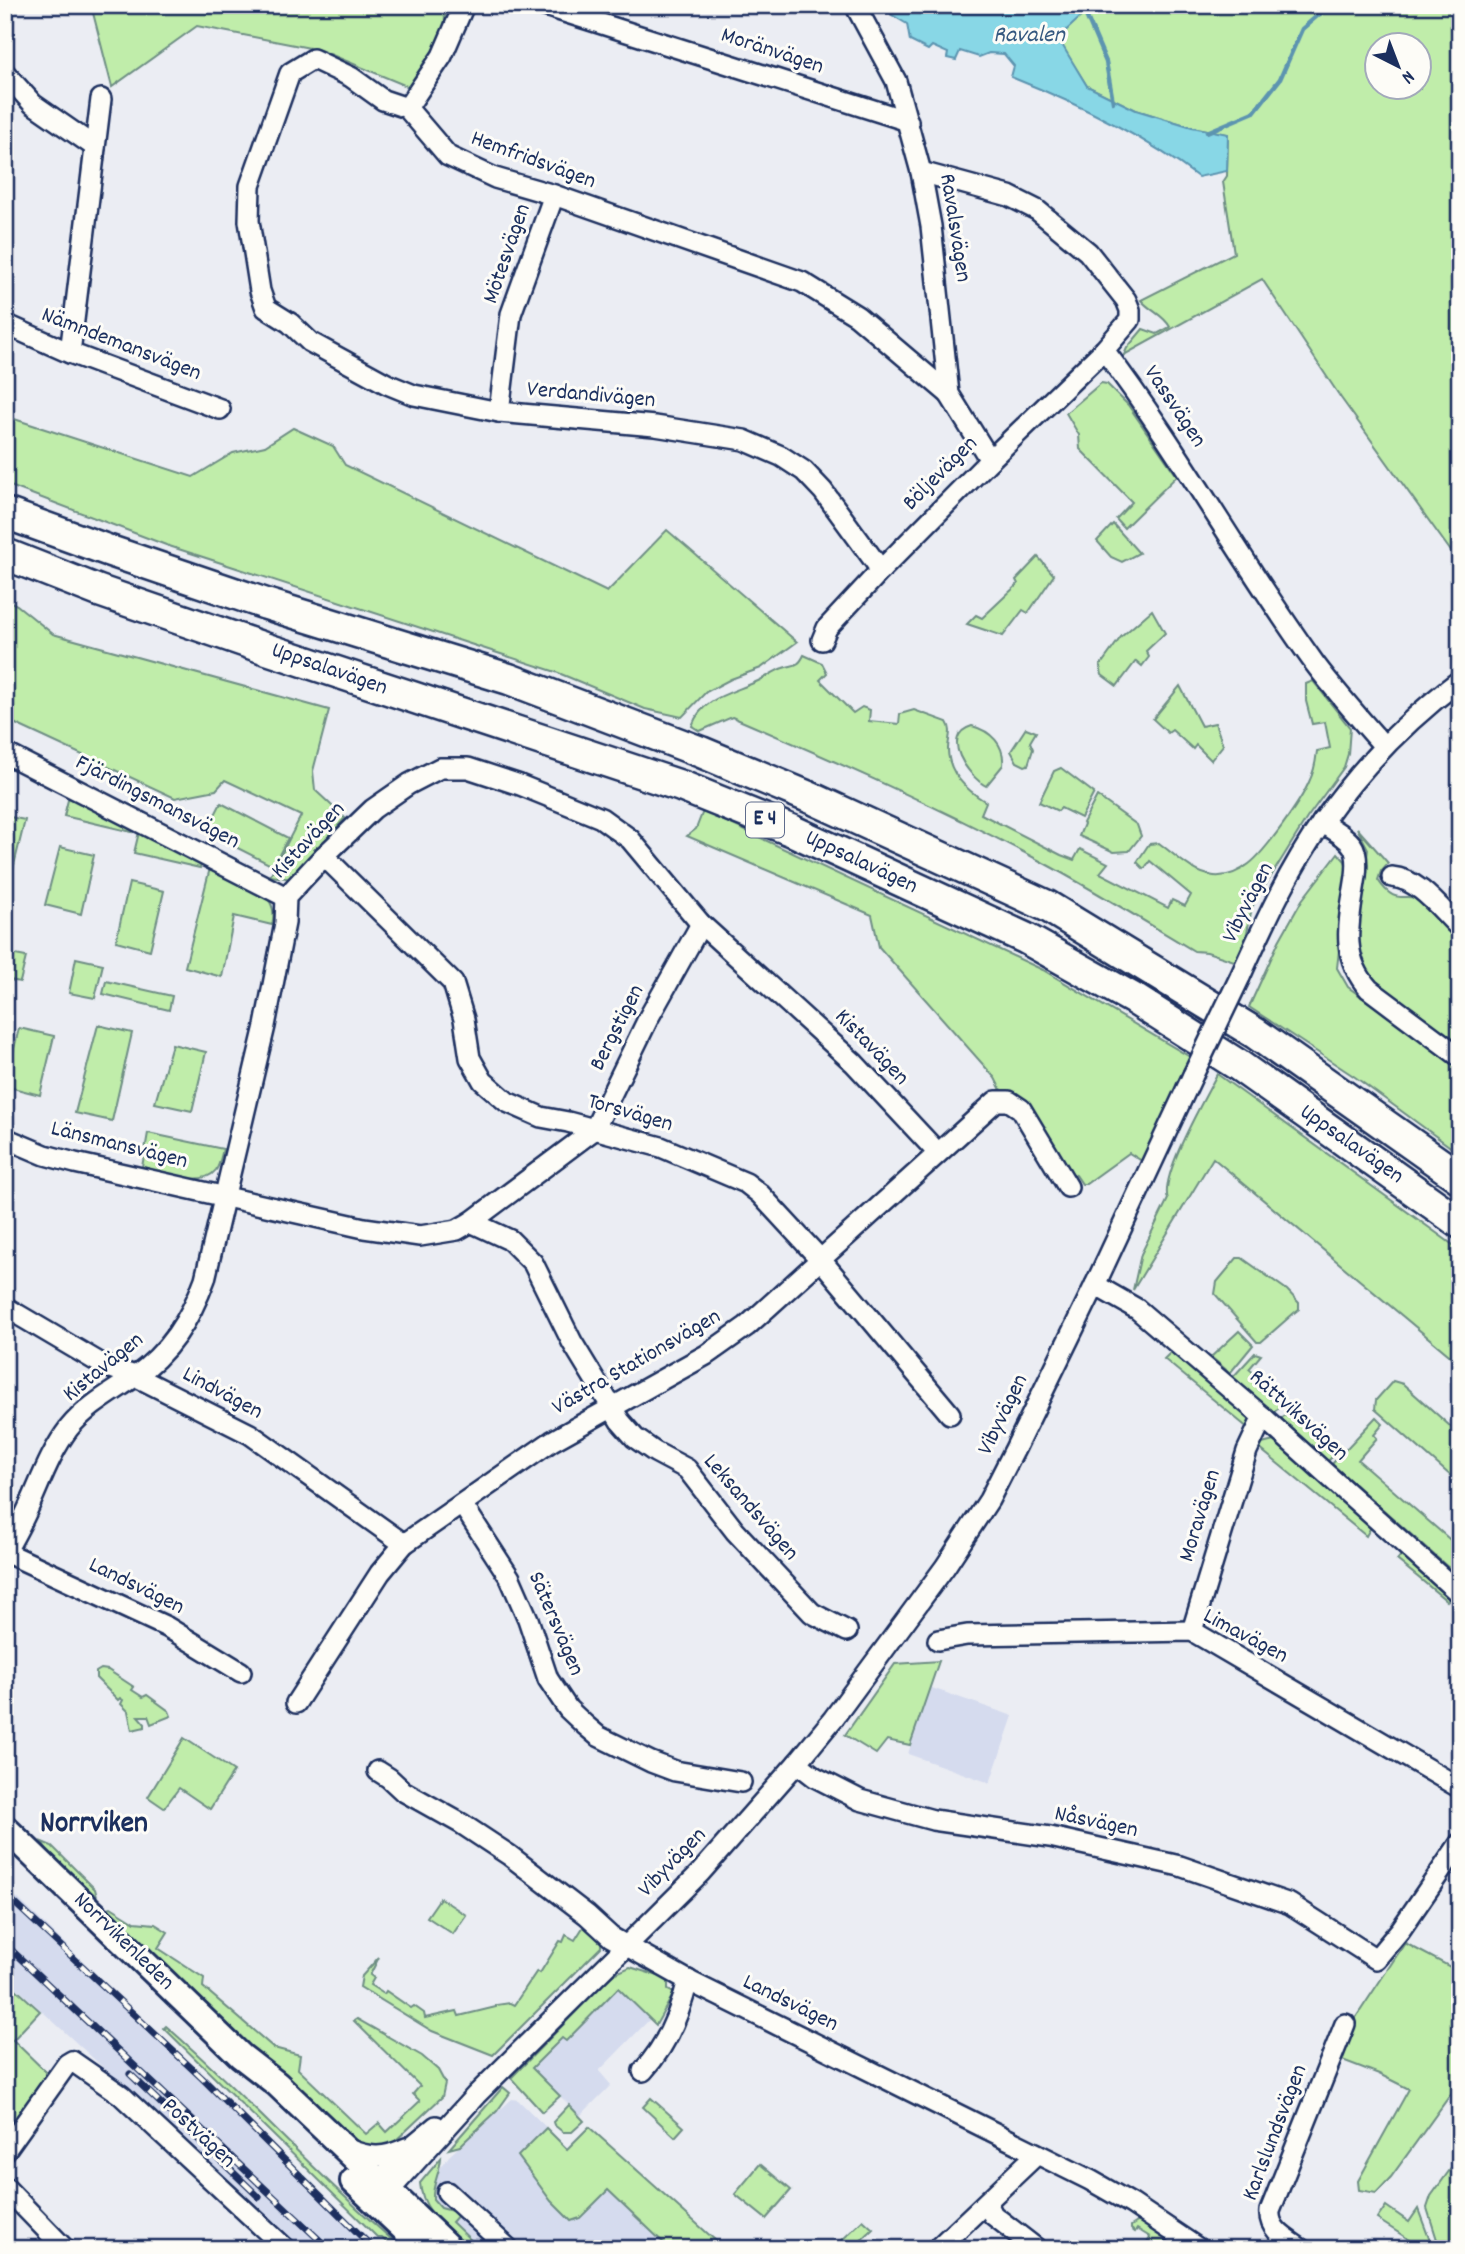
<svg xmlns="http://www.w3.org/2000/svg" width="1465" height="2254" viewBox="0 0 1465 2254" font-family="Dekko,sans-serif">
  <style>
    .built { fill: #d5dbee }
    .green { fill: #c0edaa; stroke: #6e8e84; stroke-width: 2; fill-rule: evenodd }
    .water { fill: #88d7e6; stroke: #5c94b0; stroke-width: 2 }
    .lines { fill: none; stroke-linecap: round; stroke-linejoin: round }
    .stream { stroke: #5c94b0; stroke-width: 4.5 }
    .minor-casing { stroke: #1b2f5e; stroke-width: 24 }
    .major-casing { stroke: #1b2f5e; stroke-width: 30 }
    .highway-casing { stroke: #1b2f5e; stroke-width: 35 }
    .minor { stroke: #fdfcf7; stroke-width: 19 }
    .major { stroke: #fdfcf7; stroke-width: 24 }
    .highway { stroke: #fdfcf7; stroke-width: 30 }
    .rail-casing { stroke: #1b2f5e; stroke-width: 7 }
    .rail { stroke: #fdfcf7; stroke-width: 4.5; stroke-dasharray: 13; stroke-linecap: butt }
    .minor-bridge-casing { stroke: #1b2f5e; stroke-width: 24; stroke-linecap: butt }
    .minor-bridge { stroke: #fdfcf7; stroke-width: 19 }
    .labels { text-anchor: middle; dominant-baseline: central; stroke-width: 6; stroke-linejoin: round; paint-order: stroke }
    .shield { fill: #fdfcf7; stroke: #5f6c8c; stroke-width: 2 }
    .shield-label { font-size: 21px; font-weight: bold; fill: #1b2f5e }
    .street-label { font-size: 23px; fill: #1b2f5e; stroke: #fdfcf7 }
    .water-label { font-size: 24px; font-style: italic; fill: #365980; stroke: #fdfcf7 }
    .district-label { font-size: 30px; font-weight: bold; fill: #1b2f5e; stroke: #fdfcf7 }
  </style>
  <rect width="100%" height="100%" fill="#ebedf3"/>
  <filter id="ink" filterUnits="userSpaceOnUse"><feTurbulence type="fractalNoise" baseFrequency=".0143" numOctaves="2"/><feDisplacementMap in="SourceGraphic" scale="14" xChannelSelector="R" yChannelSelector="G"/><feConvolveMatrix kernelMatrix="1 2 1 2 8 2 1 2 1" color-interpolation-filters="sRGB"/></filter>
  <g filter="url(#ink)">
    <g class="built">
      <path d="M 929,1687 L 1013,1716 L 990,1783 L 908,1754 Z"/>
      <path d="M 5,1886 L 380,2249 L 300,2249 L 5,1977 Z"/>
      <path d="M 618,1987 L 650,2019 L 599,2071 L 611,2085 L 580,2116 L 532,2068 L 563,2038 L 566,2040 Z"/>
      <path d="M 512,2099 L 518,2100 L 671,2249 L 470,2249 L 434,2216 L 431,2182 L 449,2156 Z"/>
    </g>
    <g class="green">
      <path d="M 91,5 L 442,5 C 455,29 422,67 409,87 L 320,50 L 197,26 L 112,87 Z"/>
      <path d="M 1089,5 L 1460,5 L 1460,564 L 1341,398 L 1262,279 L 1124,355 L 1127,348 L 1143,329 L 1157,334 L 1170,327 C 1164,315 1150,311 1141,300 L 1234,253 L 1223,182 L 1227,176 L 1228,134 L 1192,127 L 1136,110 L 1087,86 L 1057,38 L 1085,13 ZM 1378,46 L 1420,46 L 1420,88 L 1378,88 Z"/>
      <path d="M 1101,383 L 1107,384 L 1128,405 L 1177,476 L 1124,528 L 1116,519 L 1132,502 L 1080,449 L 1079,435 L 1066,413 Z"/>
      <path d="M 5,416 L 193,477 L 233,453 L 265,446 L 293,428 L 333,446 L 345,465 L 607,592 L 667,530 L 797,642 L 761,668 L 731,679 L 706,692 L 682,717 L 645,709 L 556,672 L 166,545 L 5,484 Z"/>
      <path d="M 1113,524 L 1139,553 L 1122,562 L 1111,557 L 1097,541 Z"/>
      <path d="M 1038,557 L 1054,575 L 1028,613 L 1023,610 L 1003,636 L 967,624 L 976,615 L 982,618 L 1018,584 L 1016,580 Z"/>
      <path d="M 5,599 L 17,605 L 53,634 L 329,710 L 313,771 L 315,790 L 345,818 L 293,879 L 270,876 L 301,816 L 225,780 L 216,790 L 175,798 L 5,719 Z"/>
      <path d="M 1152,610 L 1165,633 L 1146,651 L 1149,657 L 1142,666 L 1136,661 L 1117,686 L 1102,675 L 1100,666 L 1121,637 Z"/>
      <path d="M 804,655 L 822,663 L 827,673 L 820,680 L 853,713 L 862,707 L 870,710 L 869,721 L 899,724 L 900,714 L 914,710 L 947,722 C 953,731 948,739 948,749 C 948,773 968,791 986,802 L 981,814 L 1061,855 L 1074,860 L 1080,849 L 1108,863 L 1100,873 L 1168,908 L 1172,900 L 1185,906 L 1191,895 L 1150,861 L 1144,869 L 1137,862 L 1149,844 L 1159,843 C 1175,855 1194,874 1214,876 C 1226,877 1239,872 1249,864 C 1265,852 1301,801 1309,782 C 1314,772 1316,761 1317,751 L 1330,748 L 1325,722 L 1312,724 L 1306,701 L 1306,684 L 1313,681 L 1350,728 L 1348,754 L 1344,767 L 1307,818 L 1252,907 L 1242,958 L 1237,962 L 1207,952 L 1194,951 C 1144,921 1094,890 1042,862 C 942,808 837,762 732,717 L 700,731 L 692,726 C 702,697 733,693 758,681 C 767,677 774,671 783,668 C 793,664 798,668 804,655 Z"/>
      <path d="M 1180,686 L 1201,726 L 1215,723 L 1223,745 L 1211,760 L 1196,745 L 1193,749 L 1172,730 L 1168,733 L 1153,719 Z"/>
      <path d="M 972,726 C 991,731 1005,745 1003,765 L 986,786 C 968,776 939,736 972,726 Z"/>
      <path d="M 1026,728 L 1036,732 L 1030,742 L 1033,749 L 1028,765 L 1025,766 L 1017,762 L 1011,751 Z"/>
      <path d="M 1061,768 L 1094,793 L 1081,818 L 1061,808 L 1058,811 L 1039,802 L 1054,771 Z"/>
      <path d="M 69,796 L 133,828 L 132,832 L 64,816 Z"/>
      <path d="M 1097,796 L 1137,825 L 1141,836 L 1129,851 L 1114,852 L 1079,836 L 1084,824 L 1083,823 Z"/>
      <path d="M 221,803 L 288,838 L 273,866 L 206,832 Z"/>
      <path d="M 703,811 L 1043,970 L 1190,1057 L 1177,1083 L 1171,1102 L 1142,1161 L 1129,1153 L 1086,1184 L 1082,1184 L 1076,1175 L 1067,1172 L 1003,1094 L 995,1078 L 879,947 L 872,915 L 687,836 L 696,829 Z"/>
      <path d="M 5,816 L 25,820 L 5,902 Z"/>
      <path d="M 1357,828 L 1388,863 L 1381,871 L 1378,880 C 1397,909 1405,889 1427,902 C 1439,910 1450,924 1460,934 L 1460,1047 L 1382,988 L 1363,965 L 1356,943 L 1368,849 Z"/>
      <path d="M 139,832 L 202,863 L 200,868 L 134,853 Z"/>
      <path d="M 60,847 L 94,855 L 81,914 L 45,905 Z"/>
      <path d="M 1338,853 L 1345,861 L 1348,870 L 1337,968 L 1348,987 L 1460,1068 L 1460,1154 L 1355,1077 L 1249,1007 L 1279,941 L 1302,900 Z"/>
      <path d="M 210,868 C 223,875 263,890 270,902 C 274,909 274,918 272,925 L 234,916 L 222,977 L 185,967 Z"/>
      <path d="M 129,883 L 164,891 L 150,950 L 116,941 Z"/>
      <path d="M 5,953 L 26,957 L 20,982 L 5,979 Z"/>
      <path d="M 76,958 L 103,964 L 95,998 L 69,993 Z"/>
      <path d="M 106,981 L 172,996 L 169,1010 L 103,994 Z"/>
      <path d="M 98,1025 L 132,1033 L 112,1121 L 75,1113 Z"/>
      <path d="M 19,1028 L 54,1036 L 40,1095 L 5,1086 Z"/>
      <path d="M 172,1044 L 206,1052 L 192,1111 L 155,1103 Z"/>
      <path d="M 1217,1074 L 1460,1250 L 1460,1364 L 1213,1158 L 1133,1290 L 1141,1254 L 1168,1199 C 1159,1177 1205,1098 1217,1074 Z"/>
      <path d="M 148,1133 L 223,1149 C 221,1156 220,1164 216,1170 C 201,1189 162,1172 142,1167 Z"/>
      <path d="M 1237,1258 L 1242,1258 L 1287,1290 L 1299,1303 L 1299,1309 L 1294,1313 L 1261,1342 L 1257,1342 L 1215,1294 L 1217,1282 Z"/>
      <path d="M 1239,1331 L 1253,1345 L 1230,1373 L 1211,1357 Z"/>
      <path d="M 1172,1351 L 1251,1420 L 1249,1429 L 1164,1359 Z"/>
      <path d="M 1255,1353 L 1261,1355 L 1249,1369 L 1285,1400 L 1283,1405 L 1275,1411 L 1271,1411 L 1233,1377 Z"/>
      <path d="M 1393,1381 L 1403,1384 L 1460,1435 L 1460,1475 L 1457,1477 L 1452,1477 L 1375,1409 L 1376,1400 Z"/>
      <path d="M 1293,1406 L 1340,1449 L 1328,1461 L 1281,1419 Z"/>
      <path d="M 1376,1417 L 1383,1424 L 1374,1435 L 1377,1438 L 1358,1460 L 1455,1544 L 1460,1540 L 1460,1578 L 1332,1464 Z"/>
      <path d="M 1274,1441 L 1371,1527 L 1366,1536 L 1259,1448 L 1262,1444 Z"/>
      <path d="M 1402,1554 L 1450,1597 L 1447,1601 L 1397,1560 Z"/>
      <path d="M 939,1661 L 910,1745 L 887,1740 L 876,1754 L 845,1735 L 895,1664 Z"/>
      <path d="M 101,1669 L 108,1670 L 134,1687 L 132,1690 L 143,1697 L 147,1695 L 169,1711 L 171,1716 L 151,1724 L 148,1716 L 138,1716 L 145,1724 L 145,1727 L 132,1730 L 128,1711 L 121,1704 L 123,1700 L 120,1698 L 118,1700 L 96,1678 L 96,1672 Z"/>
      <path d="M 184,1738 L 234,1771 L 210,1809 L 179,1788 L 164,1808 L 148,1797 Z"/>
      <path d="M 42,1842 L 52,1846 L 95,1889 L 97,1897 L 94,1899 L 53,1859 Z"/>
      <path d="M 440,1898 L 466,1915 L 453,1934 L 427,1917 Z"/>
      <path d="M 111,1907 L 135,1922 L 155,1924 L 168,1932 L 158,1948 L 204,1978 L 203,1987 L 274,2048 L 300,2055 L 298,2069 L 366,2134 L 379,2123 L 387,2132 L 420,2101 L 413,2094 L 420,2086 L 354,2021 L 357,2019 L 422,2056 L 438,2070 L 445,2083 L 442,2097 L 393,2143 L 378,2148 L 359,2145 L 282,2071 L 245,2043 L 181,1980 L 157,1962 L 103,1910 Z"/>
      <path d="M 587,1921 L 601,1937 L 601,1947 L 493,2055 L 432,2031 L 360,1987 L 362,1976 L 379,1957 L 370,1975 L 374,1978 L 370,1985 L 384,1994 L 386,1991 L 411,2008 L 414,2006 L 424,2013 L 425,2018 L 457,2011 L 459,2016 L 496,2007 L 496,2005 L 510,2003 L 514,2005 L 537,1971 L 540,1973 L 560,1941 L 563,1942 L 566,1935 L 575,1940 Z"/>
      <path d="M 1405,1943 L 1460,1972 L 1460,2086 L 1456,2087 L 1391,2177 L 1376,2193 L 1359,2190 L 1358,2181 L 1409,2089 L 1379,2074 L 1337,2058 L 1347,2031 Z"/>
      <path d="M 630,1967 L 668,1979 L 668,1990 L 674,1993 L 656,2025 L 618,1988 L 566,2041 L 562,2038 L 532,2068 L 560,2096 L 542,2112 L 511,2078 L 604,1983 L 614,1974 Z"/>
      <path d="M 5,1979 L 40,2011 L 13,2040 L 47,2073 L 5,2138 Z"/>
      <path d="M 166,2026 C 248,2097 320,2179 403,2249 L 393,2249 L 382,2238 L 378,2238 L 164,2028 Z"/>
      <path d="M 503,2087 L 510,2093 L 497,2111 L 465,2141 L 460,2146 L 449,2149 Z"/>
      <path d="M 651,2098 L 684,2127 L 675,2137 L 643,2107 Z"/>
      <path d="M 569,2105 L 584,2121 L 572,2132 L 563,2132 L 554,2125 L 553,2122 Z"/>
      <path d="M 589,2127 L 725,2249 L 670,2249 L 608,2190 L 580,2218 L 571,2221 L 551,2201 L 518,2156 L 546,2128 L 567,2149 Z"/>
      <path d="M 1460,2156 L 1460,2249 L 1440,2249 L 1427,2208 L 1431,2196 Z"/>
      <path d="M 441,2158 C 440,2173 432,2184 433,2199 L 441,2208 L 460,2213 L 452,2222 L 480,2249 L 466,2249 C 447,2229 422,2212 420,2183 Z"/>
      <path d="M 760,2164 L 791,2190 L 766,2219 L 735,2194 Z"/>
      <path d="M 1386,2206 L 1409,2222 L 1418,2209 L 1433,2249 L 1424,2249 L 1377,2219 Z"/>
      <path d="M 863,2220 L 873,2229 L 852,2249 L 848,2249 L 841,2241 Z"/>
      <path d="M 1139,2221 L 1184,2249 L 1150,2249 L 1145,2245 L 1150,2237 L 1137,2229 L 1135,2232 L 1131,2229 L 1131,2226 Z"/>
    </g>
    <path class="water" d="M 884,5 L 1089,5 L 1085,13 L 1058,38 L 1087,86 L 1136,110 L 1192,127 L 1228,134 L 1227,171 L 1198,177 C 1143,135 1076,103 1011,77 L 1014,66 L 1004,54 L 989,53 L 979,57 L 960,51 L 956,60 L 947,58 L 948,53 L 932,46 L 928,50 L 910,41 L 907,24 L 892,15 Z"/>
    <g class="lines">
      <g class="stream">
        <path d="M 1085,13 L 1106,62 L 1113,102"/>
        <path d="M 1207,132 L 1254,112 L 1280,79 L 1302,29 L 1330,5"/>
      </g>
      <defs>
        <g id="minor">
          <path d="M 542,5 L 908,121"/>
          <path d="M 855,5 L 896,81 L 921,172 L 931,226 L 949,394 L 990,460"/>
          <path d="M 5,73 L 33,104 L 95,147"/>
          <path d="M 407,108 L 442,56 L 464,5"/>
          <path d="M 5,324 L 70,353 L 220,409"/>
          <path d="M 1104,350 C 1180,450 1241,562 1315,664 C 1336,692 1360,719 1383,745"/>
          <path d="M 70,353 L 101,99"/>
          <path d="M 499,412 L 511,314 L 554,195"/>
          <path d="M 881,570 L 823,491 L 804,471 L 781,456 L 744,440 L 655,426 L 499,412 L 414,395 L 387,384 L 310,342 L 290,323 L 266,308 L 260,291 L 249,221 L 250,186 L 290,73 L 313,59 L 351,77 L 383,100 L 407,108 L 448,156 L 495,178 L 554,195 L 802,282 L 857,316 L 949,394"/>
          <path d="M 822,640 L 827,628 L 881,570 L 990,460 L 1104,350 L 1130,320 L 1130,310 L 1126,300 L 1088,252 L 1037,210 L 1009,196 L 921,172"/>
          <path d="M 5,753 L 286,897"/>
          <path d="M 1322,822 C 1331,829 1345,835 1352,845 C 1358,853 1357,867 1356,876 C 1350,918 1338,954 1369,989 L 1460,1057"/>
          <path d="M 324,856 L 453,983 L 464,1019 L 470,1058 L 483,1081 L 507,1102 L 541,1117 L 568,1122 L 661,1147 L 746,1183 L 760,1194 L 821,1260 L 950,1414"/>
          <path d="M 1392,877 C 1419,879 1441,910 1460,928"/>
          <path d="M 1240,977 C 1264,924 1289,869 1323,821 C 1361,767 1407,720 1460,680"/>
          <path d="M 5,1138 L 45,1155 L 75,1163 L 364,1228 L 420,1236 L 457,1230 L 471,1222 L 594,1130 L 649,1017 L 701,924"/>
          <path d="M 471,1222 L 510,1240 L 533,1263 L 572,1342 L 620,1421 L 635,1438 L 655,1452 L 687,1469 L 735,1531 L 812,1613 L 847,1631"/>
          <path d="M 1095,1285 L 1137,1309 L 1263,1417 L 1460,1594"/>
          <path d="M 5,1307 L 105,1366 L 135,1376 L 250,1434 L 404,1544"/>
          <path d="M 462,1504 L 510,1578 L 528,1619 L 548,1679 L 568,1709 L 585,1725 L 598,1736 L 651,1762 L 675,1771 L 741,1782"/>
          <path d="M 5,1552 L 167,1627 L 241,1672"/>
          <path d="M 5,1553 C 12,1540 19,1528 25,1515 C 39,1486 49,1454 69,1428 C 86,1407 111,1393 133,1378 C 169,1353 190,1320 205,1279 L 265,1026 L 285,923 L 286,897 L 324,856 L 373,809 L 409,784 L 440,768 L 468,768 L 520,785 L 601,818 L 630,839 L 701,924 L 854,1063 L 938,1153"/>
          <path d="M 1192,1631 L 1247,1451 L 1263,1417"/>
          <path d="M 938,1640 L 967,1635 L 1192,1631 L 1460,1788"/>
          <path d="M 296,1703 L 380,1573 L 404,1544 L 552,1441 L 706,1355 L 747,1326 L 996,1101 L 1009,1101 L 1021,1109 L 1068,1187"/>
          <path d="M 797,1763 L 815,1777 L 860,1800 L 933,1820 L 1050,1837 L 1180,1866 L 1290,1904 L 1376,1959 L 1401,1929 L 1460,1843"/>
          <path d="M 378,1771 L 389,1778 L 403,1791 L 462,1824 L 509,1855 L 587,1915 L 611,1937 L 691,1982 L 1090,2180 L 1132,2204 L 1199,2249"/>
          <path d="M 643,2071 C 666,2046 680,2014 688,1980"/>
          <path d="M 348,2149 C 370,2159 385,2158 406,2148"/>
          <path d="M 5,2151 L 67,2064 L 72,2061 L 121,2095 L 286,2249"/>
          <path d="M 5,2187 L 65,2249"/>
          <path d="M 370,2190 L 413,2145 L 436,2126"/>
          <path d="M 447,2192 L 509,2249"/>
          <path d="M 380,2201 L 476,2095 L 700,1873 L 797,1763 L 833,1719 L 945,1567 L 989,1500 L 1015,1449 L 1095,1285 L 1193,1075"/>
          <path d="M 987,2203 L 993,2215 L 1037,2249"/>
          <path d="M 937,2249 L 1037,2154"/>
          <path d="M 1301,2249 C 1287,2239 1268,2230 1270,2211 L 1345,2024"/>
        </g>
        <g id="major">
          <path d="M 5,1828 L 241,2056 L 277,2084 L 450,2249"/>
          <path d="M 353,2181 L 425,2249"/>
        </g>
        <g id="highway">
          <path d="M 5,513 L 107,550 L 266,604 L 509,679 L 701,752 L 816,800 L 1047,906 L 1255,1033 L 1460,1178"/>
          <path d="M 5,554 L 99,591 L 264,648 L 681,786 L 793,831 L 1025,938 L 1134,999 L 1238,1065 L 1460,1223"/>
        </g>
      </defs>
      <use href="#minor" class="minor-casing"/>
      <use href="#major" class="major-casing"/>
      <use href="#highway" class="highway-casing"/>
      <use href="#minor" class="minor"/>
      <use href="#major" class="major"/>
      <use href="#highway" class="highway"/>
      <defs>
        <g id="rail">
          <path d="M 5,1894 L 202,2078 L 374,2249"/>
          <path d="M 5,1944 L 329,2249"/>
          <path d="M 130,2074 L 259,2197"/>
        </g>
      </defs>
      <use href="#rail" class="rail-casing"/>
      <use href="#rail" class="rail"/>
      <defs>
        <path id="minor-bridge" d="M 1193,1075 L 1240,977"/>
      </defs>
      <use href="#minor-bridge" class="minor-bridge-casing"/>
      <use href="#minor-bridge" class="minor-bridge"/>
    </g>
  </g>
  <g class="labels">
    <rect class="shield" x="746" y="802.5" width="38" height="35" rx="5"/>
    <g class="shield-label">
      <text x="765" y="820">E 4</text>
    </g>
    <g class="street-label">
      <text transform="translate(772 52) rotate(18)">Moränvägen</text>
      <text transform="translate(533 161) rotate(20)">Hemfridsvägen</text>
      <text transform="translate(954 228) rotate(81)">Ravalsvägen</text>
      <text transform="translate(508 254) rotate(-71)">Mötesvägen</text>
      <text transform="translate(121 345) rotate(21)">Nämndemansvägen</text>
      <text transform="translate(591 396) rotate(5)">Verdandivägen</text>
      <text transform="translate(1174 407) rotate(56)">Vassvägen</text>
      <text transform="translate(941 474) rotate(-45)">Böljevägen</text>
      <text transform="translate(329 670) rotate(19)">Uppsalavägen</text>
      <text transform="translate(157 803) rotate(27)">Fjärdingsmansvägen</text>
      <text transform="translate(309 841) rotate(-47)">Kistavägen</text>
      <text transform="translate(861 863) rotate(25)">Uppsalavägen</text>
      <text transform="translate(1249 903) rotate(-63)">Vibyvägen</text>
      <text transform="translate(618 1028) rotate(-63)">Bergstigen</text>
      <text transform="translate(871 1048) rotate(46)">Kistavägen</text>
      <text transform="translate(630 1114) rotate(16)">Torsvägen</text>
      <text transform="translate(1351 1145) rotate(35)">Uppsalavägen</text>
      <text transform="translate(119 1146) rotate(14)">Länsmansvägen</text>
      <text transform="translate(637 1363) rotate(-30)">Västra Stationsvägen</text>
      <text transform="translate(104 1368) rotate(-39)">Kistavägen</text>
      <text transform="translate(222 1394) rotate(28)">Lindvägen</text>
      <text transform="translate(1004 1415) rotate(-64)">Vibyvägen</text>
      <text transform="translate(1298 1416) rotate(42)">Rättviksvägen</text>
      <text transform="translate(750 1508) rotate(49)">Leksandsvägen</text>
      <text transform="translate(1201 1516) rotate(-73)">Moravägen</text>
      <text transform="translate(136 1587) rotate(26)">Landsvägen</text>
      <text transform="translate(555 1624) rotate(67)">Sätersvägen</text>
      <text transform="translate(1245 1637) rotate(28)">Limavägen</text>
      <text transform="translate(1096 1823) rotate(12)">Nåsvägen</text>
      <text transform="translate(673 1863) rotate(-46)">Vibyvägen</text>
      <text transform="translate(123 1942) rotate(44)">Norrvikenleden</text>
      <text transform="translate(790 2004) rotate(26)">Landsvägen</text>
      <text transform="translate(1276 2133) rotate(-69)">Karlslundsvägen</text>
      <text transform="translate(198 2134) rotate(43)">Postvägen</text>
    </g>
    <g class="water-label">
      <text x="1029" y="36">Ravalen</text>
    </g>
    <g class="district-label">
      <text x="94" y="1825">Norrviken</text>
    </g>
  </g>
  <rect width="1465" height="2254" fill="none" stroke="#fdfcf7" stroke-width="28"/>
  <rect x="14" y="14" width="1437" height="2226" fill="none" stroke="#1b2f5e" stroke-width="2.5" filter="url(#ink)"/>
  <g transform="translate(1398 66) rotate(138)"><circle r="33" fill="#fdfcf7" stroke="#a3aaba" stroke-width="2"/>
  <path d="M0-5L12 26L0 18L-12 26Z" fill="#1b2f5e"/>
  <text y="-10" font-size="19" font-weight="bold" text-anchor="middle" fill="#1b2f5e">N</text>
  </g>
</svg>
